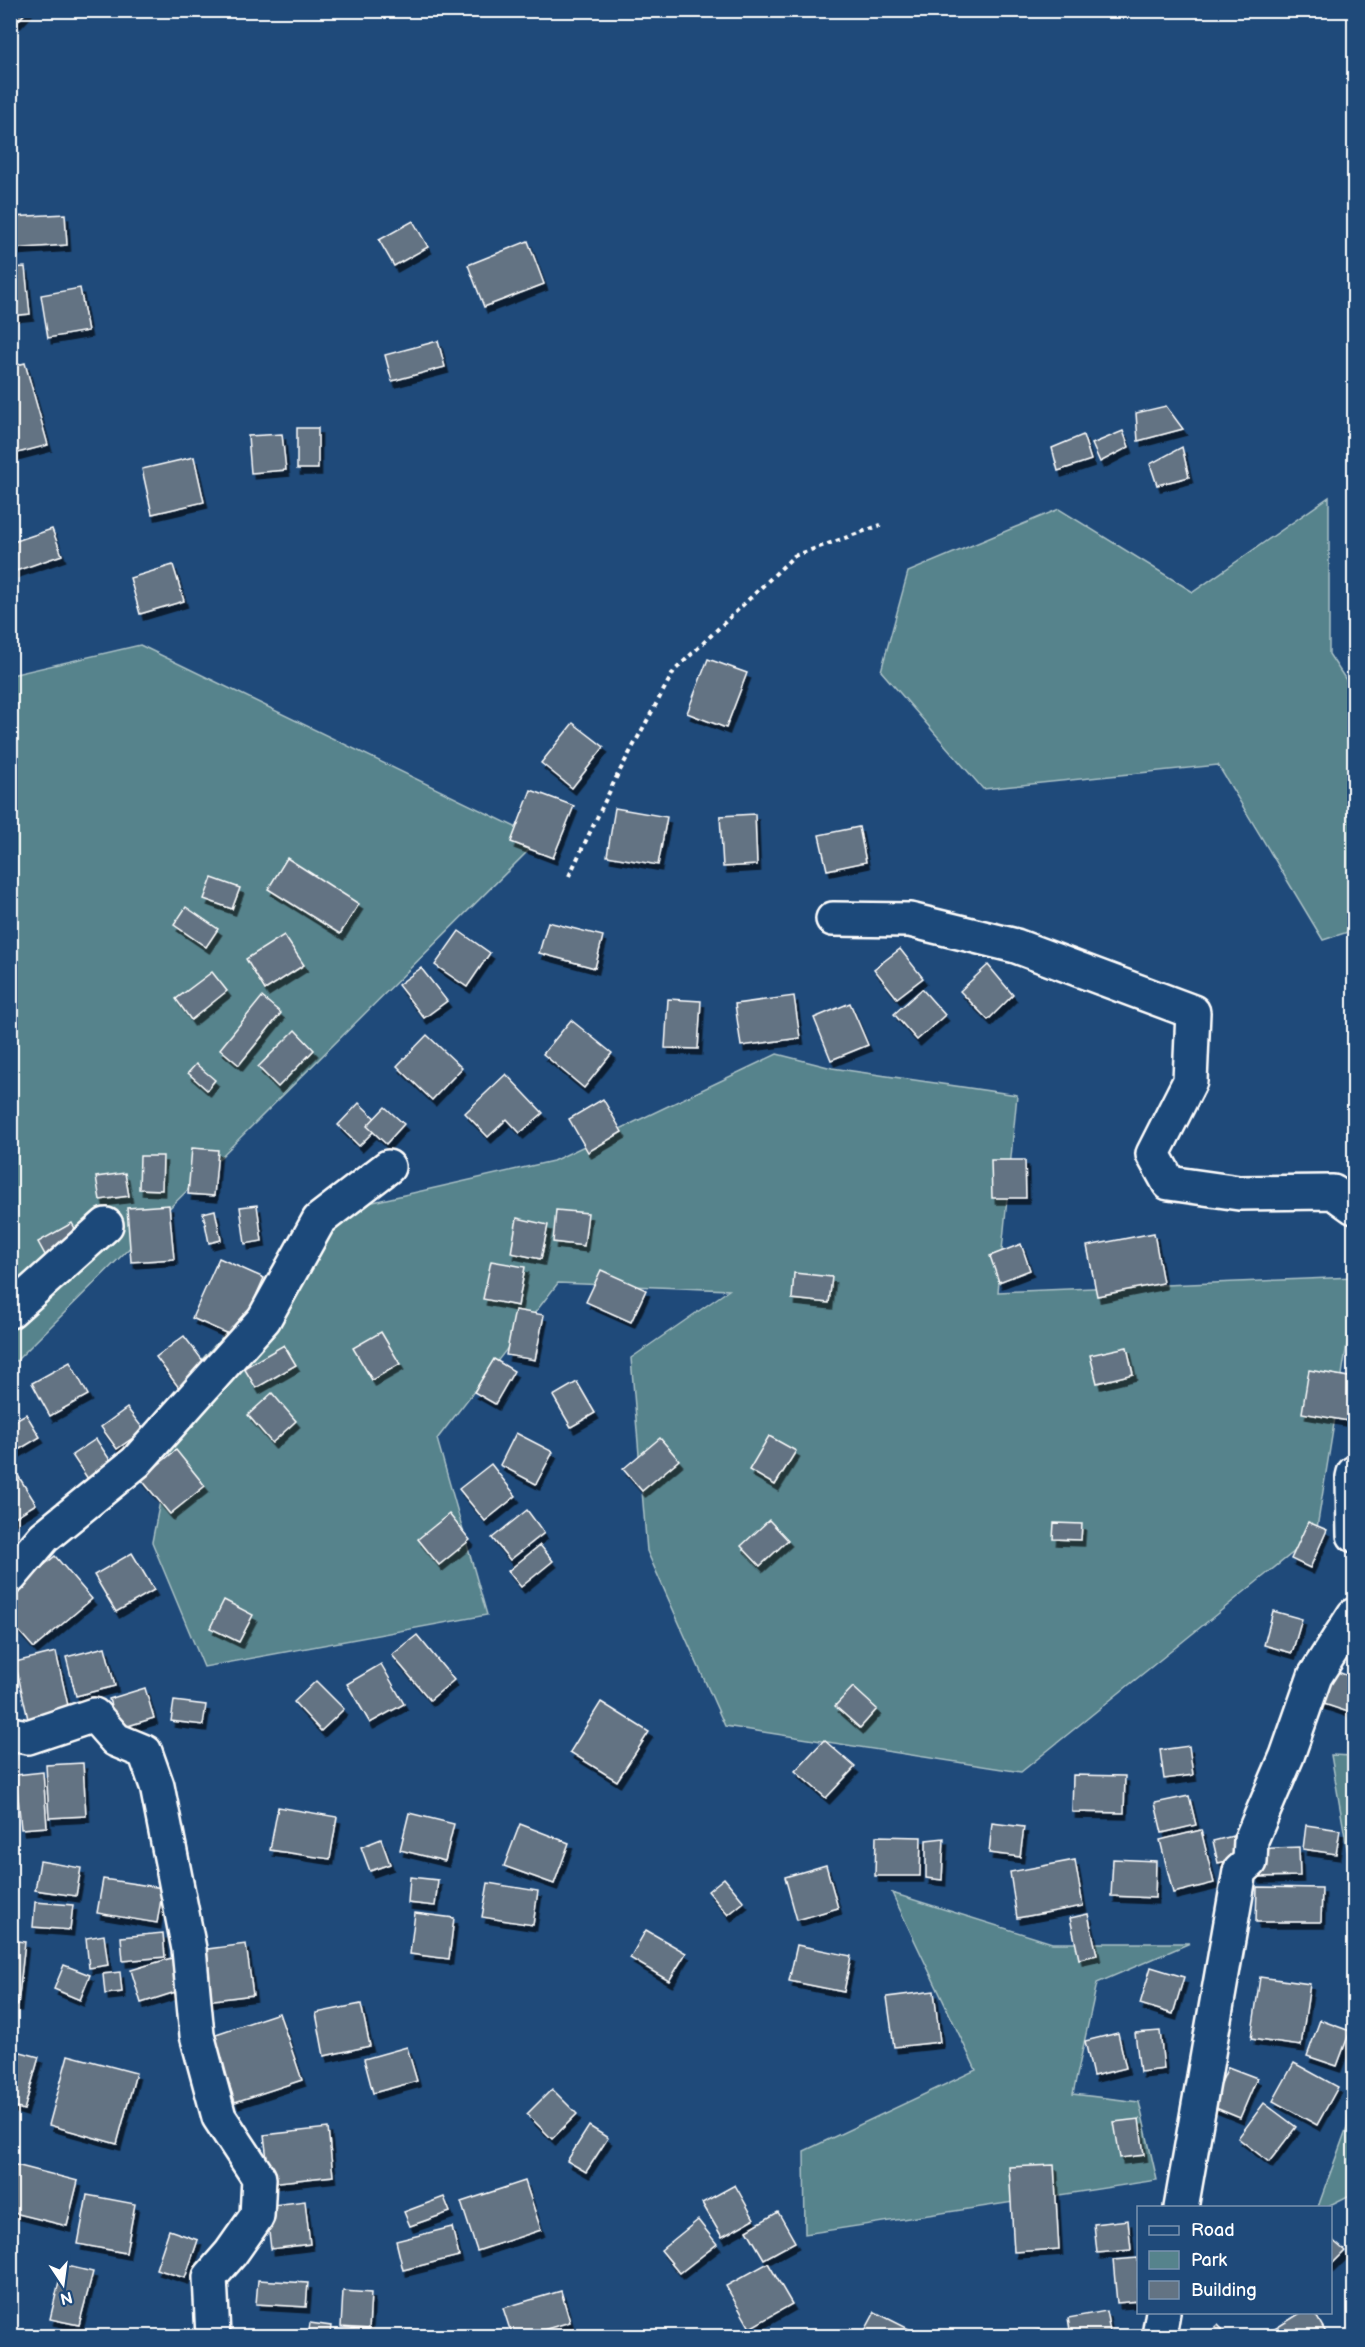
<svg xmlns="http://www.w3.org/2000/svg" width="1365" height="2347" viewBox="0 0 1365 2347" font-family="'Balsamiq Sans',sans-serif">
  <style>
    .green { fill: #56838c; stroke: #aac1c6; stroke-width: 1.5 }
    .building { fill: #637383; stroke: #fff; stroke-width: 1.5; filter: url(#shadow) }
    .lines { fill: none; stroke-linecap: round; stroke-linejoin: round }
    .street-casing { stroke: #fff; stroke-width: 38 }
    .path { stroke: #fff; stroke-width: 4; stroke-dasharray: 4.5 4.5; stroke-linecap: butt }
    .street { stroke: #1f4a7a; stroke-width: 33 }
  </style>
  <defs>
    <filter id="shadow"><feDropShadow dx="3.5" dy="6" stdDeviation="0" flood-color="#0009"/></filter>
  </defs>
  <rect width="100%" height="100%" fill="#1f4a7a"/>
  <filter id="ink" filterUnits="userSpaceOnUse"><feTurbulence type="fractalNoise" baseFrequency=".0167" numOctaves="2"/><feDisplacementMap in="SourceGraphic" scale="12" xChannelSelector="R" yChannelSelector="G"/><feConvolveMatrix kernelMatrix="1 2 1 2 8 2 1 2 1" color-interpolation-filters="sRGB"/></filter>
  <g filter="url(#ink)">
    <g class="green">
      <path d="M 1329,497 L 1329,654 L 1354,692 L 1354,930 L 1323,940 L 1218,765 L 983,789 L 881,671 L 908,572 L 1059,509 L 1193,592 Z"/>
      <path d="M 140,645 L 540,839 L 11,1366 L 11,675 Z"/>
      <path d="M 777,1054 L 832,1068 L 1017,1095 L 998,1292 L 1354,1277 L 1354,1301 L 1316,1534 L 1021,1772 L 725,1726 L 647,1551 L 631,1358 L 729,1290 L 558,1283 L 437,1439 L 487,1615 L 204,1667 L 152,1542 L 184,1379 L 338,1210 L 553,1161 Z"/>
      <path d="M 1331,1755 L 1354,1756 L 1354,1889 Z"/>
      <path d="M 892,1893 L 1052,1943 L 1190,1943 L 1097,1983 L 1073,2094 L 1139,2102 L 1157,2180 L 805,2234 L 804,2151 L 976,2070 Z"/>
      <path d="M 1354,2034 L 1354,2193 L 1326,2207 L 1318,2207 L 1347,2127 Z"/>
    </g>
    <g class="building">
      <path d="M 10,10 L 28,10 L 17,22 L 10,16 Z"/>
      <path d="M 10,111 L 14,111 L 12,133 L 10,133 Z"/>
      <path d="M 65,214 L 67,245 L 10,249 L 10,217 Z"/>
      <path d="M 413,221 L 428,247 L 394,266 L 379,240 Z"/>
      <path d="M 528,241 L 544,284 L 484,307 L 468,265 Z"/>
      <path d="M 25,267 L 30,314 L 10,316 L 10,268 Z"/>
      <path d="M 80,288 L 88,331 L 48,338 L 41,295 Z"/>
      <path d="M 438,341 L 445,367 L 392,381 L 385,355 Z"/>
      <path d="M 25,363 L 48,445 L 10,455 L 10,367 Z"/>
      <path d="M 1166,406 L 1183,429 L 1138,441 L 1136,413 Z"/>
      <rect x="297" y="428" width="21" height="41"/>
      <path d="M 1123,431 L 1129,447 L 1100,462 L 1092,444 Z"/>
      <path d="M 282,434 L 286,470 L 251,473 L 248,436 Z"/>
      <path d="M 1083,435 L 1091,460 L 1058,471 L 1052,448 Z"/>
      <path d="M 1182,447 L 1189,477 L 1157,485 L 1150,464 Z"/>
      <path d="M 194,457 L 204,502 L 152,514 L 142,469 Z"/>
      <path d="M 52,529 L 62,555 L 10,573 L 10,543 Z"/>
      <path d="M 173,565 L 184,601 L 140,614 L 130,578 Z"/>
      <path d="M 708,659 L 747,673 L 726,728 L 687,713 Z"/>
      <path d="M 573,723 L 604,747 L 572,788 L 541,763 Z"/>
      <path d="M 531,790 L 574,806 L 553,858 L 511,842 Z"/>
      <path d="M 615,808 L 667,817 L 658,865 L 607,856 Z"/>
      <path d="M 755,814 L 757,865 L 723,867 L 720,816 Z"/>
      <path d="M 859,827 L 866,862 L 827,870 L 819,835 Z"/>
      <path d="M 287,858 L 359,904 L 340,934 L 268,889 Z"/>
      <path d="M 212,878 L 240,888 L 232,909 L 204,899 Z"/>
      <path d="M 186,907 L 218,929 L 206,947 L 174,925 Z"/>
      <path d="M 548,922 L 603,936 L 595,968 L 539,953 Z"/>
      <path d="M 459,931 L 490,953 L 467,987 L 435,965 Z"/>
      <path d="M 284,935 L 304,965 L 265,990 L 246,959 Z"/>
      <path d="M 900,949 L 923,978 L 897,998 L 874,969 Z"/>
      <path d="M 988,965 L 1013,995 L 988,1020 L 960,991 Z"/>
      <path d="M 421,968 L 447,1001 L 424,1018 L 398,985 Z"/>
      <path d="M 212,972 L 227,991 L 191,1020 L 176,999 Z"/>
      <path d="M 922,989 L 945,1015 L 917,1040 L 894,1014 Z"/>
      <path d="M 794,996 L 800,1038 L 741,1046 L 735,1004 Z"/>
      <path d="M 262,997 L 281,1013 L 239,1065 L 220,1049 Z"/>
      <path d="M 668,999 L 701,1001 L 698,1049 L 665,1048 Z"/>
      <path d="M 850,1003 L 868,1045 L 831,1060 L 814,1018 Z"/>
      <path d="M 571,1020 L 612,1053 L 584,1088 L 543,1054 Z"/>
      <path d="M 295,1030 L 314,1050 L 278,1087 L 258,1067 Z"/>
      <path d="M 427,1035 L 462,1068 L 432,1100 L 397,1066 Z"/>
      <path d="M 196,1064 L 215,1080 L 207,1090 L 188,1073 Z"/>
      <path d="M 506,1074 L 543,1113 L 520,1133 L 507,1119 L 488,1137 L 465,1113 Z"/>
      <path d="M 603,1099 L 622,1132 L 588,1152 L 569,1119 Z"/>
      <path d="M 359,1103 L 381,1124 L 359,1146 L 338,1125 Z"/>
      <path d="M 385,1107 L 404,1124 L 386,1144 L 367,1126 Z"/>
      <path d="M 192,1148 L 218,1150 L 214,1196 L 188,1194 Z"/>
      <path d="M 140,1156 L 163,1156 L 162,1190 L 139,1189 Z"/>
      <path d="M 991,1160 L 1025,1160 L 1026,1198 L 992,1198 Z"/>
      <path d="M 125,1173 L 129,1196 L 100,1200 L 96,1177 Z"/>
      <path d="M 169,1205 L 174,1259 L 131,1262 L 127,1208 Z"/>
      <path d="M 257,1205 L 262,1241 L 245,1244 L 240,1207 Z"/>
      <path d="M 215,1210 L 221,1240 L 209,1243 L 203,1213 Z"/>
      <path d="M 556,1210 L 588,1213 L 584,1246 L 553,1242 Z"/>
      <path d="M 517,1218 L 548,1225 L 541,1259 L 511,1253 Z"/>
      <path d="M 72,1223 L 83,1243 L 49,1262 L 38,1242 Z"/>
      <path d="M 1154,1233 L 1163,1283 L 1097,1296 L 1087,1246 Z"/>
      <path d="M 1021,1244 L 1030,1270 L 999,1282 L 990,1256 Z"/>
      <path d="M 219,1258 L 264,1278 L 237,1338 L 192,1318 Z"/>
      <path d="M 491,1261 L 525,1267 L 518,1306 L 483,1299 Z"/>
      <path d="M 601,1270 L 646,1290 L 631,1322 L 586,1302 Z"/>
      <path d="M 794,1273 L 832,1277 L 829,1303 L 792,1299 Z"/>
      <path d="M 515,1310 L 544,1315 L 535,1360 L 506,1355 Z"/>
      <path d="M 381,1332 L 400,1364 L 372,1380 L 353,1348 Z"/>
      <path d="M 184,1336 L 210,1370 L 182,1392 L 156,1357 Z"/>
      <path d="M 284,1345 L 296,1365 L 256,1388 L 244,1368 Z"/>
      <path d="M 1127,1347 L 1133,1374 L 1097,1383 L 1090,1355 Z"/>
      <path d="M 494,1359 L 514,1371 L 495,1404 L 474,1392 Z"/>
      <path d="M 70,1362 L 88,1395 L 50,1416 L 32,1383 Z"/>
      <path d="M 1309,1370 L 1354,1378 L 1354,1422 L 1302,1413 Z"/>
      <path d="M 577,1382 L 595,1413 L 571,1427 L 553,1396 Z"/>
      <path d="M 272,1393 L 296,1421 L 272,1443 L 248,1415 Z"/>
      <path d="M 127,1408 L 144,1430 L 117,1449 L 101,1427 Z"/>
      <path d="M 26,1414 L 40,1437 L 10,1455 L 10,1423 Z"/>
      <path d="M 516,1433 L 553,1452 L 536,1484 L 500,1465 Z"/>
      <path d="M 769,1436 L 796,1451 L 775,1485 L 749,1470 Z"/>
      <path d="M 660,1438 L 679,1460 L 642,1491 L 623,1469 Z"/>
      <path d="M 96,1439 L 116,1469 L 92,1485 L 72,1455 Z"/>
      <path d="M 176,1450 L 205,1486 L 170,1514 L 141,1479 Z"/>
      <path d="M 491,1464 L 516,1496 L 485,1521 L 459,1489 Z"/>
      <path d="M 17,1474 L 36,1504 L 10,1520 L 10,1478 Z"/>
      <path d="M 527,1510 L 544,1533 L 510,1560 L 492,1538 Z"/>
      <path d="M 449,1514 L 470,1540 L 439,1565 L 418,1539 Z"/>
      <path d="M 769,1520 L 788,1540 L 760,1566 L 741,1546 Z"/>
      <path d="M 1308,1522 L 1327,1530 L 1310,1568 L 1291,1559 Z"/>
      <path d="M 1054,1523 L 1082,1524 L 1081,1540 L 1053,1539 Z"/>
      <path d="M 540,1545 L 553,1561 L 521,1587 L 508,1571 Z"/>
      <path d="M 132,1553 L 154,1590 L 116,1612 L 94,1575 Z"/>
      <path d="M 55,1556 L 92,1599 L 34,1648 L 10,1621 L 10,1594 Z"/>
      <path d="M 224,1600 L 253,1615 L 239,1642 L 210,1628 Z"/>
      <path d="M 1273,1611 L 1302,1619 L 1292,1653 L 1264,1645 Z"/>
      <path d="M 417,1635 L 454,1680 L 430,1700 L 392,1655 Z"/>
      <path d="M 105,1647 L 115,1686 L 76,1696 L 66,1657 Z"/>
      <path d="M 56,1652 L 69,1710 L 28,1719 L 15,1662 Z"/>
      <path d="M 381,1664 L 404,1704 L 370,1723 L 347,1684 Z"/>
      <path d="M 1327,1668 L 1354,1678 L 1354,1714 L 1315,1701 Z"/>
      <path d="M 316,1681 L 344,1709 L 321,1731 L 294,1702 Z"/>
      <path d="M 853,1687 L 877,1709 L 860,1728 L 835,1706 Z"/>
      <path d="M 145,1688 L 154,1718 L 118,1729 L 109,1699 Z"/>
      <path d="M 174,1701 L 206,1705 L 203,1725 L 171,1721 Z"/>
      <path d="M 601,1702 L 649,1732 L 617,1781 L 570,1752 Z"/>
      <path d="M 824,1740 L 855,1767 L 826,1798 L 795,1771 Z"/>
      <path d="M 1189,1746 L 1193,1775 L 1164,1779 L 1160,1750 Z"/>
      <rect x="10" y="1755" width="4" height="27"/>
      <path d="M 83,1763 L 86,1816 L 49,1818 L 46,1765 Z"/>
      <path d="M 43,1772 L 47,1827 L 21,1829 L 16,1775 Z"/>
      <path d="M 1073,1775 L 1125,1776 L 1124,1813 L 1072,1812 Z"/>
      <path d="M 1189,1796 L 1196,1825 L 1162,1833 L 1155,1803 Z"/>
      <path d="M 278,1807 L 337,1817 L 330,1859 L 270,1850 Z"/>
      <path d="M 409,1813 L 454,1824 L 445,1861 L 400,1850 Z"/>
      <path d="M 992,1823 L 1024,1827 L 1020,1857 L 989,1853 Z"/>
      <path d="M 520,1824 L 569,1843 L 554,1884 L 504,1866 Z"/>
      <path d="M 1306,1825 L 1340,1830 L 1336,1854 L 1303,1849 Z"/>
      <path d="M 1201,1830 L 1214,1883 L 1173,1893 L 1160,1840 Z"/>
      <path d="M 1241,1834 L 1246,1856 L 1218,1863 L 1213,1841 Z"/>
      <path d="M 876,1836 L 921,1837 L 920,1876 L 875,1876 Z"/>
      <path d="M 944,1838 L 942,1880 L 926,1878 L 926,1840 Z"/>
      <path d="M 381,1839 L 390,1864 L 370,1871 L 361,1847 Z"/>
      <path d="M 1299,1847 L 1300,1876 L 1256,1877 L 1255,1849 Z"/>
      <path d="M 1113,1859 L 1156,1861 L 1155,1898 L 1111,1896 Z"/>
      <path d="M 1075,1860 L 1083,1906 L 1017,1918 L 1010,1872 Z"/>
      <path d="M 40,1861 L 81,1868 L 76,1896 L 35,1890 Z"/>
      <path d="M 826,1865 L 838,1908 L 797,1920 L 785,1877 Z"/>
      <path d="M 410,1877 L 438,1880 L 435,1906 L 408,1903 Z"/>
      <path d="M 724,1878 L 744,1902 L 728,1915 L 708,1891 Z"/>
      <path d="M 103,1879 L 163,1888 L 157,1923 L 97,1913 Z"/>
      <path d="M 488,1883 L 538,1891 L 533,1925 L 482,1917 Z"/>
      <path d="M 1257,1887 L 1322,1888 L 1321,1922 L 1256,1922 Z"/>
      <path d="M 35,1902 L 73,1905 L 70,1930 L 33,1927 Z"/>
      <path d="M 415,1913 L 454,1918 L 449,1959 L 410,1954 Z"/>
      <path d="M 1088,1914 L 1097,1955 L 1079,1959 L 1070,1918 Z"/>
      <path d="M 646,1930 L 686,1953 L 669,1981 L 630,1958 Z"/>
      <path d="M 163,1933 L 165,1957 L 123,1961 L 121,1937 Z"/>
      <path d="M 104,1935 L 108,1965 L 89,1968 L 86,1938 Z"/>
      <path d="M 10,1940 L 25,1942 L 18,2005 L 10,2004 Z"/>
      <path d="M 246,1944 L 253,1995 L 206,2001 L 200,1950 Z"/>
      <path d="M 797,1945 L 851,1956 L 844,1992 L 789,1981 Z"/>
      <path d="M 175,1957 L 185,1989 L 141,2003 L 131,1970 Z"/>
      <path d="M 64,1965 L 90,1975 L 80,2000 L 54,1989 Z"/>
      <path d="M 1151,1967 L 1184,1977 L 1173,2014 L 1140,2004 Z"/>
      <path d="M 120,1972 L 122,1992 L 105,1994 L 103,1974 Z"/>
      <path d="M 1260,1977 L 1310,1984 L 1301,2046 L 1251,2039 Z"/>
      <path d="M 934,1991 L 940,2042 L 894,2047 L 887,1997 Z"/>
      <path d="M 361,2004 L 370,2046 L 324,2056 L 316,2013 Z"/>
      <path d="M 279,2013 L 302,2080 L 235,2102 L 213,2035 Z"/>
      <path d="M 1320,2020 L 1350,2031 L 1337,2066 L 1307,2056 Z"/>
      <path d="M 1160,2031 L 1164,2069 L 1140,2072 L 1135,2033 Z"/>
      <path d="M 1118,2033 L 1126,2068 L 1093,2076 L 1085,2041 Z"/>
      <path d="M 407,2047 L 417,2081 L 373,2093 L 364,2059 Z"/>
      <path d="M 10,2049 L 39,2057 L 24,2110 L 10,2106 Z"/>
      <path d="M 68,2055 L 136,2073 L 117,2144 L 49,2125 Z"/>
      <path d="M 1294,2063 L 1338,2087 L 1317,2125 L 1273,2101 Z"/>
      <path d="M 1228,2067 L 1257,2078 L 1240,2118 L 1211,2106 Z"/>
      <path d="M 552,2089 L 577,2114 L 552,2139 L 527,2114 Z"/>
      <path d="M 1264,2103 L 1296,2127 L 1269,2162 L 1238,2138 Z"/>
      <path d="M 1139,2119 L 1144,2155 L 1120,2158 L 1114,2122 Z"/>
      <path d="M 589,2126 L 608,2138 L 586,2172 L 567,2161 Z"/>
      <path d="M 328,2128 L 333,2176 L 270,2183 L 264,2135 Z"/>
      <path d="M 12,2164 L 78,2181 L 67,2226 L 10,2212 Z"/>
      <path d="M 1054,2165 L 1059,2249 L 1014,2252 L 1009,2167 Z"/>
      <path d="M 525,2181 L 541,2230 L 477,2251 L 461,2202 Z"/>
      <path d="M 735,2185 L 754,2219 L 722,2237 L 702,2203 Z"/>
      <path d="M 87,2195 L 135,2204 L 126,2253 L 78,2244 Z"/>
      <path d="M 444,2197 L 450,2212 L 410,2226 L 404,2212 Z"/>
      <path d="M 305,2201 L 310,2244 L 271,2249 L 266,2206 Z"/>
      <path d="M 778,2212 L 795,2242 L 764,2259 L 747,2230 Z"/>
      <path d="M 698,2220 L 717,2244 L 680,2273 L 661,2250 Z"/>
      <path d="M 1128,2220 L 1131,2250 L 1097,2253 L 1094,2224 Z"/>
      <path d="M 452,2227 L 459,2256 L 403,2270 L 396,2241 Z"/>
      <path d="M 169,2230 L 198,2240 L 185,2278 L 156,2269 Z"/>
      <path d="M 1330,2238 L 1345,2251 L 1330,2266 Z"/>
      <path d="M 1138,2258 L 1138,2301 L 1117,2303 L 1113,2260 Z"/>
      <path d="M 768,2263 L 792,2304 L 750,2328 L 726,2286 Z"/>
      <path d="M 63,2265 L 93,2272 L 79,2325 L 50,2319 Z"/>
      <path d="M 258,2280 L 308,2283 L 306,2307 L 256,2304 Z"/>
      <path d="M 343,2291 L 371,2293 L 369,2329 L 341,2327 Z"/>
      <path d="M 561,2291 L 570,2322 L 523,2336 L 512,2336 L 503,2308 Z"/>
      <path d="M 1106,2311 L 1111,2336 L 1071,2336 L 1068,2318 Z"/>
      <path d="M 875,2312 L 909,2329 L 905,2336 L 862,2336 Z"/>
      <path d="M 1302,2312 L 1314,2312 L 1328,2336 L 1277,2336 L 1273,2330 Z"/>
      <path d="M 310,2323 L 331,2326 L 330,2336 L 308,2336 Z"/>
      <path d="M 1218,2325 L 1229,2336 L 1206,2336 Z"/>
      <path d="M 1041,2330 L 1042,2336 L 1006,2336 Z"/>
    </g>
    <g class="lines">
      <defs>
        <g id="street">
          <path d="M 833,919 L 910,920 L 1016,946 L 1193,1012 L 1190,1081 L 1153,1154 L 1169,1183 L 1239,1193 L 1333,1192 L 1354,1207"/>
          <path d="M 10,1311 L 106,1225"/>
          <path d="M 1354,1473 L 1353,1477 L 1354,1535"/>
          <path d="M 10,1577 L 44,1537 L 136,1462 L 264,1319 L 319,1220 L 388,1167"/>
          <path d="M 10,1734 L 28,1737 L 94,1715 L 116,1740 L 145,1752 L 157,1786 L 189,1949 L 197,2035 L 219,2117 L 259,2178 L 257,2216 L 231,2253 L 210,2277 L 213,2336"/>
          <path d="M 1181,2208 L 1240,1871 L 1250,1862 L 1251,1840 L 1287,1756 L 1315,1676 L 1354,1615"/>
          <path d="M 1159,2336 L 1163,2312"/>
        </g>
      </defs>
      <use href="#street" class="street-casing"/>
      <path class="path" d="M 569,876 L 617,776 L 674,671 L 794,556 L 881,525"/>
      <use href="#street" class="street"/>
    </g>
  </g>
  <rect width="1365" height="2347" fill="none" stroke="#1f4a7a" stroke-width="36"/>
  <rect x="18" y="18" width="1329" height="2311" fill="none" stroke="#fff" stroke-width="2" filter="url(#ink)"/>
  <rect x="1137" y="2206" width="195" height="108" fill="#1f4a7a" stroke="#7992af" stroke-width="1.5"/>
  <rect x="1149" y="2226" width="30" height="9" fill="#1f4a7a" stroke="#7992af" stroke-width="1.5"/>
  <text x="1191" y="2236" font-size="18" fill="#ffffff">Road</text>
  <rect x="1149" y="2251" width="30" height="18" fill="#56838c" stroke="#7992af" stroke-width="1.5"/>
  <text x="1191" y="2266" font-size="18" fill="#ffffff">Park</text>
  <rect x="1149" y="2281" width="30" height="18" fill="#637383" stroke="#7992af" stroke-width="1.5"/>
  <text x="1191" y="2296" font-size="18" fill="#ffffff">Building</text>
  <g transform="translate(63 2284) rotate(167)" stroke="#1f4a7a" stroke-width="4.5" paint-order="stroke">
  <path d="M0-4.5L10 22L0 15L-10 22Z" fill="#ffffff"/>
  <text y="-9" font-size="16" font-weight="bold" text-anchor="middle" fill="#ffffff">N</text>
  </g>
</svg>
